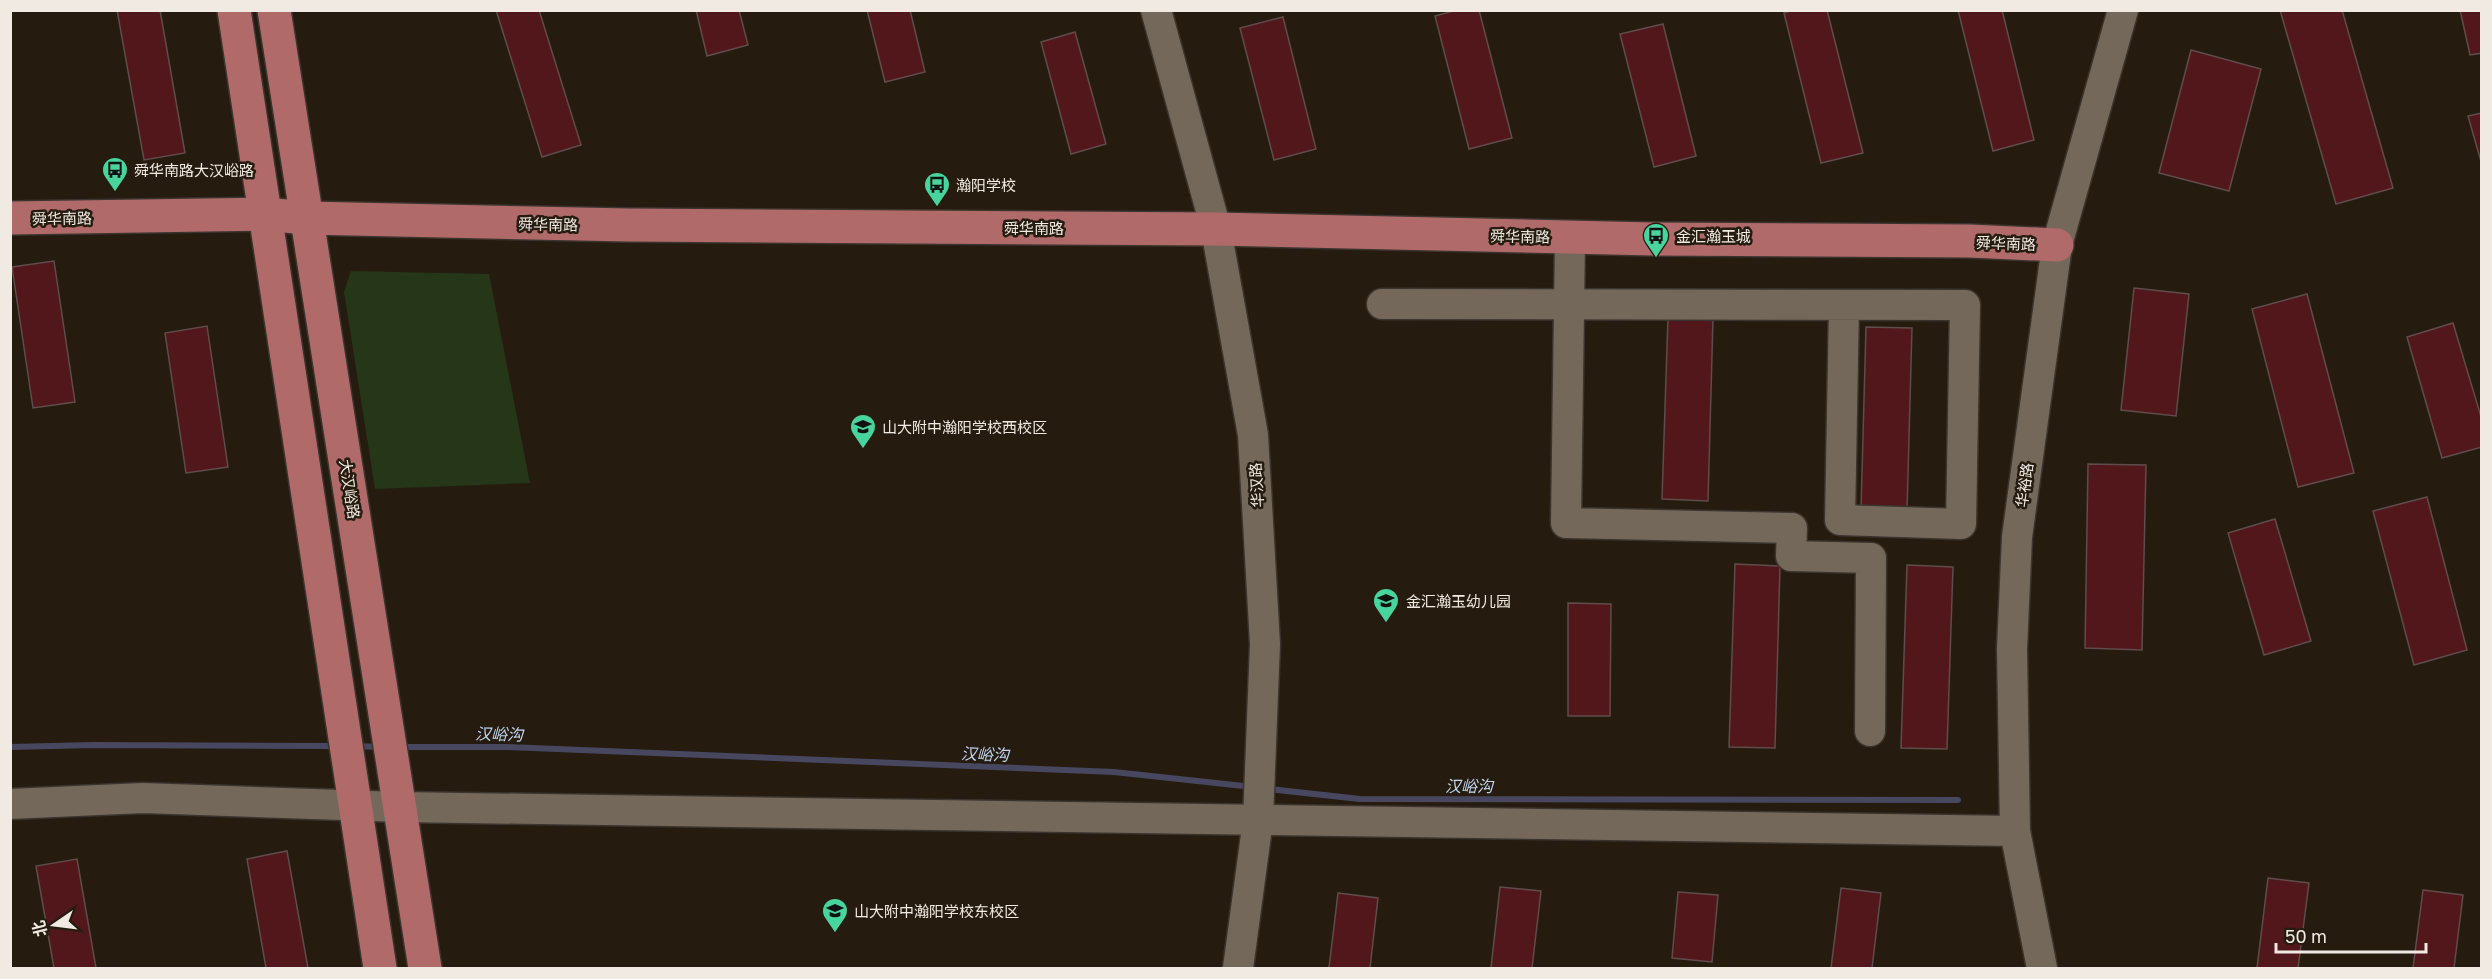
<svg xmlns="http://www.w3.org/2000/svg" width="2492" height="979" viewBox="0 0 2492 979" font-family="'Golos Text','Noto Sans SC',sans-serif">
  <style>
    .green { fill: #263618 }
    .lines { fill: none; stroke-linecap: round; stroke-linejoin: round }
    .stream { stroke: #484760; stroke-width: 6 }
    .building { fill: #52171b; stroke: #5f4c4b; stroke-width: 1.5 }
    .minor-casing { stroke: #3b342d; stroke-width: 33 }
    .major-casing { stroke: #3b342d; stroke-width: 36 }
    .minor { stroke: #74685a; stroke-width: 30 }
    .major { stroke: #b06a6a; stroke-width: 33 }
    .labels { text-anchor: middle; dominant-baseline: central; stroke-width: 5; stroke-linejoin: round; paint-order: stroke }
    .poi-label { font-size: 15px; fill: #f1eae2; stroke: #251c0f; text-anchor: start }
    .street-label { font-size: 15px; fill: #f1eae2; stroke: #251c0f }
    .water-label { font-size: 16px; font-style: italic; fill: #c2d7f4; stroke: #251c0f }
  </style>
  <rect width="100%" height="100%" fill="#251c0f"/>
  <path class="green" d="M 351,271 L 489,274 L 530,483 L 375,489 L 344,292 Z"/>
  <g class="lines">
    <g class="stream">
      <path d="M 355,746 L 381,747"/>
      <path d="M 10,747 L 94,745 L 336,746"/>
      <path d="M 400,747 L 506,747 L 1114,772 L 1253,787"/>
      <path d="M 1269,789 L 1360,799 L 1958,800"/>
    </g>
  </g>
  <g class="building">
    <path d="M 117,10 L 160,10 L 185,153 L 144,160 Z"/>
    <path d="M 496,10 L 539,10 L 581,145 L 542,157 Z"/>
    <path d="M 696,10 L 739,10 L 748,45 L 707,56 Z"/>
    <path d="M 867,10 L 910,10 L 925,72 L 885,82 Z"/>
    <path d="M 1457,10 L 1479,10 L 1512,138 L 1469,149 L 1435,16 Z"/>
    <path d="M 1793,10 L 1827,10 L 1863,153 L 1821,163 L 1784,13 Z"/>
    <path d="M 1958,10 L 2002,10 L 2034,140 L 1993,151 Z"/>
    <path d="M 2280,10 L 2342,10 L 2393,188 L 2336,204 Z"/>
    <path d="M 2460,10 L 2482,10 L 2482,53 L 2470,55 Z"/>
    <path d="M 1283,17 L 1316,149 L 1274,160 L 1240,28 Z"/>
    <path d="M 1663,24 L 1696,156 L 1654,167 L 1620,34 Z"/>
    <path d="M 1075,32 L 1106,144 L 1071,154 L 1041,42 Z"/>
    <path d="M 2191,50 L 2261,69 L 2229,191 L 2159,173 Z"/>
    <path d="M 2482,113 L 2482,165 L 2468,116 Z"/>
    <path d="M 54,261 L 75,402 L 33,408 L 12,267 Z"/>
    <path d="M 2134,288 L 2189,294 L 2176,416 L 2121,410 Z"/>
    <path d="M 2307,294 L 2354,473 L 2298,487 L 2252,309 Z"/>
    <path d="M 1668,317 L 1713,318 L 1708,501 L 1662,499 Z"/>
    <path d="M 2453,323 L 2482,420 L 2482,447 L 2442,458 L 2407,337 Z"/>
    <path d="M 207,326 L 228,467 L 186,473 L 165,333 Z"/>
    <path d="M 1866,327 L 1912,328 L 1907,511 L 1861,509 Z"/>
    <path d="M 2088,464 L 2146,465 L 2142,650 L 2085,648 Z"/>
    <path d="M 2427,497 L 2467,650 L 2414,665 L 2373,511 Z"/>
    <path d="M 2275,519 L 2311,641 L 2264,655 L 2228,533 Z"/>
    <path d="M 1735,564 L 1780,566 L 1775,748 L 1729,747 Z"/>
    <path d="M 1907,565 L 1953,567 L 1947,749 L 1901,748 Z"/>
    <path d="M 1568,603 L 1611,604 L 1610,716 L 1568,716 Z"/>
    <path d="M 287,851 L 308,968 L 266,968 L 247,859 Z"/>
    <path d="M 77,859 L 96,968 L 54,968 L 36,866 Z"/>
    <path d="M 2268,878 L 2309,883 L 2298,968 L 2257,968 Z"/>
    <path d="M 1500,887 L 1541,891 L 1532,968 L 1491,968 Z"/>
    <path d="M 1841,888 L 1881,893 L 1872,968 L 1831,968 Z"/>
    <path d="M 2423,890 L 2463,895 L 2454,968 L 2413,968 Z"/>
    <path d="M 1678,892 L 1718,895 L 1712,962 L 1672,958 Z"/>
    <path d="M 1338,893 L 1378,898 L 1370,968 L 1329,968 Z"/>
  </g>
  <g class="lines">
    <defs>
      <g id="minor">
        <path d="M 1156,10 L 1216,229 L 1253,435 L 1265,644 L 1258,820 L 1238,968"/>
        <path d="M 1570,237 L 1566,523 L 1792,528 L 1791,556 L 1871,558 L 1870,731"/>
        <path d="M 1382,304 L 1965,305 L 1961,524 L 1840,520 L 1844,305"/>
        <path d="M 10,804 L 143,798 L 400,807 L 2015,831"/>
        <path d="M 2042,968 L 2015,831 L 2012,649 L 2017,537 L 2057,245 L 2123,10"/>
      </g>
      <g id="major">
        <path d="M 234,10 L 380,968"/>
        <path d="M 274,10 L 425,968"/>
        <path d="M 10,218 L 265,214 L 306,218 L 628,225 L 1216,229 L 1653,239 L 1970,241 L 2057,245"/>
      </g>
    </defs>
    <use href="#minor" class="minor-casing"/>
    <use href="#major" class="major-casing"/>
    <use href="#minor" class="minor"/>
    <use href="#major" class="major"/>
  </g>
  <defs>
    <symbol id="bus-pin" viewBox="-11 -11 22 30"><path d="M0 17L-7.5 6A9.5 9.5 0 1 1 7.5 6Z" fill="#48d49d" stroke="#251c0f"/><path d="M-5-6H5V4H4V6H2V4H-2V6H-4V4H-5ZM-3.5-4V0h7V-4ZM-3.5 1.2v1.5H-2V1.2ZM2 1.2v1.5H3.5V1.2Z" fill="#111"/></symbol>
    <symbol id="school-pin" viewBox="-11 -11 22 30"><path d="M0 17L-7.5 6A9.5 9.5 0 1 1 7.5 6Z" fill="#48d49d" stroke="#251c0f"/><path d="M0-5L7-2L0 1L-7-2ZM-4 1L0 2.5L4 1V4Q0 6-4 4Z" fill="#111"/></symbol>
  </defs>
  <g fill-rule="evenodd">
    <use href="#bus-pin" x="100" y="155" width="30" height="40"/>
    <use href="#bus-pin" x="922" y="170" width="30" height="40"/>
    <use href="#bus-pin" x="1641" y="221" width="30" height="40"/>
    <use href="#school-pin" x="848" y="412" width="30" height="40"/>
    <use href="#school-pin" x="1371" y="586" width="30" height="40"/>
    <use href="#school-pin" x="820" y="896" width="30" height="40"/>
  </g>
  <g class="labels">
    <g class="poi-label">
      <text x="134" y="170">舜华南路大汉峪路</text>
      <text x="956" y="185">瀚阳学校</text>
      <text x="1676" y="236">金汇瀚玉城</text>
      <text x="882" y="427">山大附中瀚阳学校西校区</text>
      <text x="1406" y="601">金汇瀚玉幼儿园</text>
      <text x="854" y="911">山大附中瀚阳学校东校区</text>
    </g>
    <g class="street-label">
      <text transform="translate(62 218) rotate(-1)">舜华南路</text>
      <text transform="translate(548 224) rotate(1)">舜华南路</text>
      <text x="1034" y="228">舜华南路</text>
      <text transform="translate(1520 236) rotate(1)">舜华南路</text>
      <text transform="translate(2006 243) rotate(2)">舜华南路</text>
      <text transform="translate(1256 485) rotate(-93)">华汉路</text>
      <text transform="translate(2024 485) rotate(-82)">华裕路</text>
      <text transform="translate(350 489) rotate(81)">大汉峪路</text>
    </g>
    <g class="water-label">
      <text transform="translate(499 734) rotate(1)">汉峪沟</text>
      <text transform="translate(985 754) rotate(2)">汉峪沟</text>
      <text x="1469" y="786">汉峪沟</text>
    </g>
  </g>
  <rect width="2492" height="979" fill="none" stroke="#f1eae2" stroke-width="24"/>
  <g transform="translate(54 925) rotate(256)" stroke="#251c0f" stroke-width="4.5" paint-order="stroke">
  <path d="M0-4.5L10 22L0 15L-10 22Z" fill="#f1eae2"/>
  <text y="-9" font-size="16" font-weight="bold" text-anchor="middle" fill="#f1eae2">北</text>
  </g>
  <path d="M2276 943v9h150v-9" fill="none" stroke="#f1eae2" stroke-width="3"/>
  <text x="2285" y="943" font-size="18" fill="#f1eae2" stroke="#251c0f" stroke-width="4.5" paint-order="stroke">50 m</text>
</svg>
